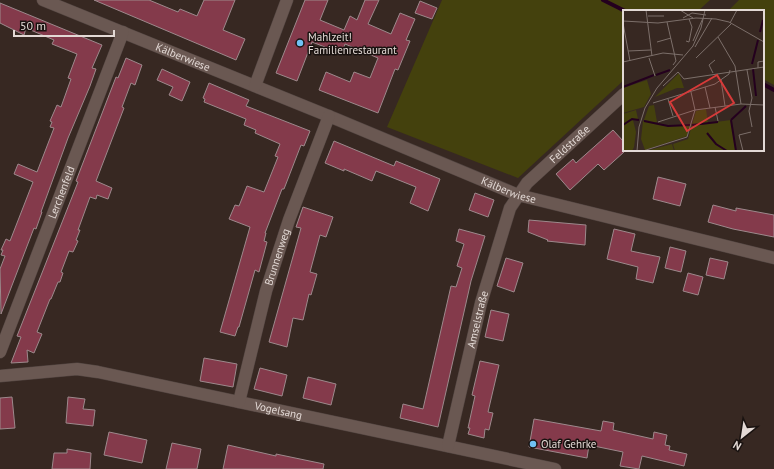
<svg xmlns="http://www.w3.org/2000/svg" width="774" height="469" viewBox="0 0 774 469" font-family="'PT Sans',sans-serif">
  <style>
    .green { fill: #44410d }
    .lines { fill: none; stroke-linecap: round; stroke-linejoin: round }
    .stream { stroke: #24001e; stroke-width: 4 }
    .building { fill: #843a4b; stroke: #9d898c }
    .street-casing { stroke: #514440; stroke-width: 13 }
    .street { stroke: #6a5852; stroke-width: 12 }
    .poi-dot { fill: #70c1f4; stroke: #191210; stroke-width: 1.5 }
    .labels { text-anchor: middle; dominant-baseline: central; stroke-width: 3; stroke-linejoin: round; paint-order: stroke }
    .poi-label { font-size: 11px; fill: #e3d9d5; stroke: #191210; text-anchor: start }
    .street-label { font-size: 11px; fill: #e3d9d5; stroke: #191210 }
    .inset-river { fill: none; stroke: #24001e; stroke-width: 2 }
    .inset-road { fill: none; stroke: #7c6f6a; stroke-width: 1 }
    .view { fill: #d73a39; fill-opacity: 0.15; stroke: #d73a39; stroke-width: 2 }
    .inset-edge { fill: none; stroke: #e3d9d5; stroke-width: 2 }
  </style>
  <rect width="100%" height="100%" fill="#372822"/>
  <g class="green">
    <path d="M 442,0 L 710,0 L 698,11 L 624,11 L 624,80 L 518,178 L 387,127 Z"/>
    <path d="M 739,0 L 774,0 L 774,85 L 763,79 L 763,11 L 728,11 Z"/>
  </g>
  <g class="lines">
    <g class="stream">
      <path d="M 603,0 L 625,11"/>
      <path d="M 763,84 L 774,90"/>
    </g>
  </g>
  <g class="building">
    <path d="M 94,0 L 149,0 L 178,12 L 180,9 L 197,16 L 204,0 L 235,0 L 223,30 L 245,39 L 236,60 Z"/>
    <path d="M 305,0 L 328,0 L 320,20 L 344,30 L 350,16 L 357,20 L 365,0 L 379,0 L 368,24 L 391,34 L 400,13 L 415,19 L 406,40 L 410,41 L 398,70 L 395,69 L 378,113 L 319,90 L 326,72 L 350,82 L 354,72 L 370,78 L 378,58 L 345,44 L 342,52 L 331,47 L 330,49 L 312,42 L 297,81 L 276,73 Z"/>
    <path d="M 420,1 L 437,8 L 432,19 L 415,13 Z"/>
    <path d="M 0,3 L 102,45 L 92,68 L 96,69 L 90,86 L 68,138 L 41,212 L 42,212 L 36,229 L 34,228 L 1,314 L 0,269 L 5,256 L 1,255 L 3,250 L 1,250 L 6,239 L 10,241 L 33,182 L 14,174 L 18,164 L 37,172 L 54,128 L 50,127 L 52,122 L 50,121 L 57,105 L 61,107 L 71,79 L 68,78 L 77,54 L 52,44 L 54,40 L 26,28 L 24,35 L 0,23 Z"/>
    <path d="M 126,58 L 142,65 L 135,85 L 131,83 L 122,107 L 124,108 L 96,181 L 112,188 L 108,199 L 97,195 L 96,199 L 90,197 L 78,230 L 80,230 L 76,240 L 78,241 L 73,252 L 69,251 L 61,272 L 63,273 L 60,282 L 58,282 L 51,299 L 50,299 L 37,332 L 42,334 L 34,353 L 27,350 L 28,362 L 11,363 L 21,337 L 17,336 L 78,182 L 76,181 L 116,77 L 118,78 Z"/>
    <path d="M 162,69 L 190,82 L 182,101 L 169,95 L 173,87 L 157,80 Z"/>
    <path d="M 209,83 L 249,100 L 246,106 L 310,131 L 304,146 L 301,145 L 284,189 L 282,189 L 265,233 L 266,233 L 264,241 L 267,242 L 259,272 L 255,270 L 239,327 L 238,327 L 235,336 L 220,332 L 250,227 L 229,219 L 235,205 L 239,206 L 247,186 L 264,192 L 278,157 L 275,156 L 280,144 L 255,133 L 256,130 L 244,125 L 246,119 L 204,102 L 205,99 L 203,98 Z"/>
    <path d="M 613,130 L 624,142 L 624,152 L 604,170 L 598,164 L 570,190 L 556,174 L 573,159 L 576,163 Z"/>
    <path d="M 334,141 L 394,166 L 396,161 L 440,179 L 428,211 L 410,203 L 416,187 L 376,171 L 372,181 L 344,169 L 344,171 L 325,163 Z"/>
    <path d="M 658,177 L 686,184 L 680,206 L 653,199 Z"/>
    <path d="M 475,193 L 494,200 L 488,217 L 469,210 Z"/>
    <path d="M 713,205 L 736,211 L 736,208 L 774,215 L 774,237 L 733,229 L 708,222 Z"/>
    <path d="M 303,207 L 333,217 L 326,237 L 320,235 L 310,272 L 317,274 L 311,295 L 309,294 L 303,320 L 293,318 L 287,347 L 269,342 L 301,228 L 296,227 Z"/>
    <path d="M 529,220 L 586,225 L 585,245 L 547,241 L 548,240 L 528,232 Z"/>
    <path d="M 459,229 L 485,236 L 471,281 L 438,427 L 400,418 L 403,404 L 423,409 L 451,286 L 456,287 L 462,268 L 457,266 L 464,244 L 456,241 Z"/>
    <path d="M 614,229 L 635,234 L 631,251 L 660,257 L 653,283 L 636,279 L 638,267 L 607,259 Z"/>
    <path d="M 670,247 L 686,251 L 681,272 L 665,268 Z"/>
    <path d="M 506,258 L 523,263 L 514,292 L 497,286 Z"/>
    <path d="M 710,258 L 728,262 L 724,279 L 706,275 Z"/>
    <path d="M 688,273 L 703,277 L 698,295 L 683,291 Z"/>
    <path d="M 491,310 L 509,314 L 503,341 L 485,337 Z"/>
    <path d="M 204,358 L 237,364 L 233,387 L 200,381 Z"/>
    <path d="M 480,361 L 499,365 L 488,412 L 493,413 L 489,430 L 485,429 L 484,438 L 468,434 L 470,428 L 468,428 L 475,396 L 472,395 Z"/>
    <path d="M 260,368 L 287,375 L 282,396 L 254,389 Z"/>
    <path d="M 308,377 L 336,384 L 331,405 L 303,398 Z"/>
    <path d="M 12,397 L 15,428 L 0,429 L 0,398 Z"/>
    <path d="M 68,397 L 85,399 L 83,409 L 95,410 L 93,426 L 66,423 Z"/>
    <path d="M 534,419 L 601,431 L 603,421 L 614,423 L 613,430 L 653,439 L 654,432 L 667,435 L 665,445 L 670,446 L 669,450 L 687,454 L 684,466 L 642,456 L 639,469 L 620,466 L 623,452 L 589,445 L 587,458 L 529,447 Z"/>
    <path d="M 109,432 L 147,440 L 142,463 L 104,455 Z"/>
    <path d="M 172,443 L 201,449 L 197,469 L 166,469 Z"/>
    <path d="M 228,445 L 276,456 L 276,454 L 324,464 L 323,469 L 223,469 Z"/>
    <path d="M 67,449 L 91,453 L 90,469 L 52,469 L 54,453 L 67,453 Z"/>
  </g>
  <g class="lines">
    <defs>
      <g id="street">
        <path id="s1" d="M 43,0 L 336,119 L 518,195 L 774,258"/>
        <path d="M 255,86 L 287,0"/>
        <path id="s2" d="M 0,352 L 123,32"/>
        <path id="s3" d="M 0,376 L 77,369 L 98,372 L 555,469"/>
        <path id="s4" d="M 239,402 L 266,291 L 289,220 L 329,116"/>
        <path id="s5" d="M 448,446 L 481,303 L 510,208 L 527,183 L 624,94"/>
      </g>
    </defs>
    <use href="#street" class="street-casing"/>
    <use href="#street" class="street"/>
  </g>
  <g class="poi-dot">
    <circle cx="300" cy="43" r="4"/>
    <circle cx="533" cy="444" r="4"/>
  </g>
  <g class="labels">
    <g class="poi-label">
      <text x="308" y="37">Mahlzeit!<tspan x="308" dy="13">Familienrestaurant</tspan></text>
      <text x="541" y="444">Olaf Gehrke</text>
    </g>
    <g class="street-label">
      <text stroke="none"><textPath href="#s1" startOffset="151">Kälberwiese</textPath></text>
      <text stroke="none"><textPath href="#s5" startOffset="334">Feldstraße</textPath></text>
      <text stroke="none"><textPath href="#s1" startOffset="503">Kälberwiese</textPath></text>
      <text stroke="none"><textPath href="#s2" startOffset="171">Lerchenfeld</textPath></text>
      <text stroke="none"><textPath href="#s4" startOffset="150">Brunnenweg</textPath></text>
      <text stroke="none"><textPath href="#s5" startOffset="130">Amselstraße</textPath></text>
      <text stroke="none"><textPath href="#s3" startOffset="283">Vogelsang</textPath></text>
    </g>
  </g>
  <g transform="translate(623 10)">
    <rect width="141" height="141" fill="#372822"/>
    <path d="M 56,63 L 61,78 L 54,78 L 32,87 ZM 24,70 L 28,84 L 21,97 L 0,103 L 0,78 ZM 31,95 L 34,112 L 31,112 L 46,116 L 67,115 L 64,126 L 22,140 L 18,129 L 20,111 L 31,112 L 21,110 L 26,96 ZM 83,99 L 85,113 L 108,110 L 113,141 L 52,141 L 50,134 L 65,129 L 73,101 ZM 13,100 L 15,109 L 9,109 L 0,114 L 0,104 ZM 10,110 L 13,122 L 11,137 L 9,141 L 0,141 L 0,115 ZM 49,134 L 51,141 L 23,141 Z" fill="#44410d"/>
    <path class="inset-river" d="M 137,22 L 140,10M 129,54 L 135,30M 130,59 L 133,86M 33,65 L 47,60M 0,77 L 31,65M 108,110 L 113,141M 108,110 L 123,96M 21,111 L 45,116 L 67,115M 0,115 L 9,109 L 16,110M 69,115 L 95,112M 84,123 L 93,134 L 104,141"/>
    <path class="inset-road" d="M 23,0 L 29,46M 57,0 L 70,8M 25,6 L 41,6M 60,8 L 69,3 L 83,5M 0,11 L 35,13 L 73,8 L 93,9 L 106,12 L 141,32M 44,12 L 53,51 L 50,55M 0,13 L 7,51M 107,13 L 114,0M 95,27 L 112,56 L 118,94M 63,31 L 66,32 L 69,17 L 66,9M 70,31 L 80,8M 34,32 L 48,28M 72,37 L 89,8M 5,41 L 28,40M 26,48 L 32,66M 73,48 L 108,14M 0,52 L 40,43 L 60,45M 135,58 L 135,52 L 141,51M 124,60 L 129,88 L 126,101 L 129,117M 90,63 L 86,55 L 92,50M 98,70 L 102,96M 40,76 L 55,62 L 61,69 L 141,57M 82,77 L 87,98M 45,89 L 50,106M 30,93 L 92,74 L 106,64 L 107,60M 92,97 L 95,111M 35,112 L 72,100 L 118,94 L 141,95M 14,141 L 16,117 L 22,98 L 34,78 L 70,36 L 78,18 L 82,0M 20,141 L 64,127 L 72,100 L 68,82M 120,141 L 116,125 L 128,122"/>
    <path class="view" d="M 94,65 L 111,93 L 64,121 L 47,92 Z"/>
    <rect width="141" height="141" class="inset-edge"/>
  </g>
  <g transform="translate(742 437) rotate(210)" stroke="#191210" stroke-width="3" paint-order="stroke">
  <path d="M0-3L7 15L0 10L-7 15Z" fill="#e3d9d5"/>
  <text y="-6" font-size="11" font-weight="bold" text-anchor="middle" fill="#e3d9d5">N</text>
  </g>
  <path d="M14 30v6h100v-6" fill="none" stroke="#e3d9d5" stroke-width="2"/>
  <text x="20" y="30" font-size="12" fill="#e3d9d5" stroke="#191210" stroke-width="3" paint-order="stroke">50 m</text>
</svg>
